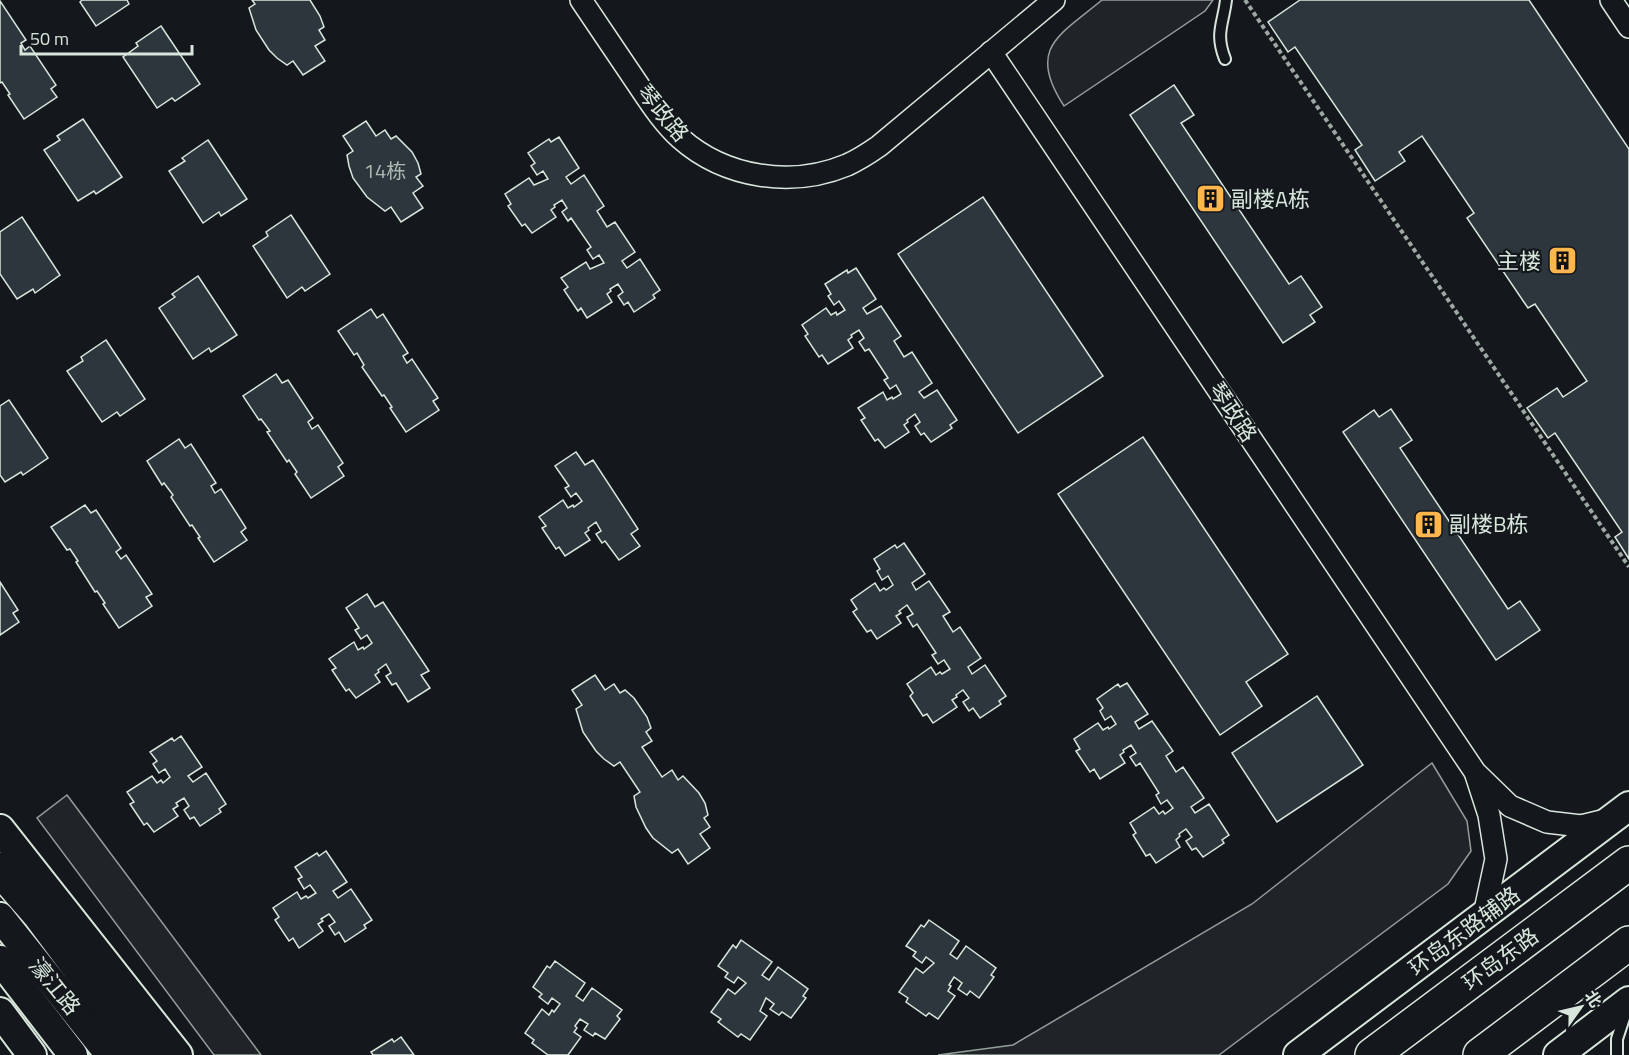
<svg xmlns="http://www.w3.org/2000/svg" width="1629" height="1055" viewBox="0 0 1629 1055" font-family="'Titillium Web','Noto Sans SC',sans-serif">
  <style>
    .green { fill: #202428; stroke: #939e99; stroke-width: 1.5 }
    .building { fill: #2c363c; stroke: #d8e6dc; stroke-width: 1.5 }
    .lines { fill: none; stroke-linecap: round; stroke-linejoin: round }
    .lane-casing { stroke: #d8e6dc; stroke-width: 14 }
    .street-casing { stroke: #d8e6dc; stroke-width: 24 }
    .secondary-casing { stroke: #d8e6dc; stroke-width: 32 }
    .primary-casing { stroke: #d8e6dc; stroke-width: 36 }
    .path { stroke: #9da8a2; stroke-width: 4; stroke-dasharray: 4.5 3; stroke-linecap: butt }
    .lane { stroke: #14181c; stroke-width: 10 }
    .street { stroke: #14181c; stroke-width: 21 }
    .secondary { stroke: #14181c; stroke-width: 28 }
    .primary { stroke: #14181c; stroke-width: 33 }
    .labels { text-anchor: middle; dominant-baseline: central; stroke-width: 4.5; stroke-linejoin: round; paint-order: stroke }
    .number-label { font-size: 20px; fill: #adbab4 }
    .street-label { font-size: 22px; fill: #d8e6dc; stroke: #14181c }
    .poi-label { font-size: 22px; fill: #d8e6dc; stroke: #14181c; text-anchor: start }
  </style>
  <rect width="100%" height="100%" fill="#14181c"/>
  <g class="green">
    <path d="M 1102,0 L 1213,0 L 1205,11 L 1064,106 C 1026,48 1060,35 1102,0 Z"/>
    <path d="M 1432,763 L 1467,821 L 1471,851 L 1448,884 L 1219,1055 L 938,1055 L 1013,1045 L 1252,904 Z"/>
    <path d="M 67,795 L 261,1055 L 214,1055 L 37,818 Z"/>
  </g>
  <g class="building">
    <path d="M 127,0 L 129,4 L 96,26 L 80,2 L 82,0 Z"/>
    <path d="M 252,0 L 310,0 L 320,16 L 324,27 L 319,30 L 325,40 L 315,46 L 325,61 L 303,75 L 293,61 L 287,65 L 277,58 L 269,50 L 256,30 L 249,8 L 255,4 Z"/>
    <path d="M 1300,0 L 1529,0 L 1629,149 L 1629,559 L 1615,537 L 1622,532 L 1555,433 L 1548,438 L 1527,408 L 1557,388 L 1563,397 L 1587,381 L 1535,304 L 1528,308 L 1467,218 L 1474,213 L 1422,136 L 1399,152 L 1405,161 L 1375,181 L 1355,150 L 1362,145 L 1295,47 L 1288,52 L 1268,22 Z"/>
    <path d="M 0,1 L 26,40 L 21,43 L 25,50 L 30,46 L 56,85 L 51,89 L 57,97 L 24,119 L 8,95 L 10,94 L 2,82 L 0,83 Z"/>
    <path d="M 161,26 L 200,84 L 175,101 L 172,98 L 157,108 L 123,57 L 138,46 L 136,43 Z"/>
    <path d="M 1174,85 L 1194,115 L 1181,123 L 1289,284 L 1301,276 L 1322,307 L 1310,315 L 1315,322 L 1283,343 L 1130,115 Z"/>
    <path d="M 83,119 L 122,177 L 96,194 L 94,191 L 78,201 L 44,150 L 60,140 L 57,136 Z"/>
    <path d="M 366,121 L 376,136 L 385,130 L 391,139 L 396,136 L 412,152 L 418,163 L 421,174 L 416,177 L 423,186 L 413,193 L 423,208 L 401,222 L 391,207 L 385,211 L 367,197 L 353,178 L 349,166 L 347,155 L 353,151 L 343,136 Z"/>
    <path d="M 559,137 L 579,168 L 566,177 L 571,184 L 584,175 L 604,206 L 597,211 L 607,227 L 615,222 L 635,252 L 622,261 L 627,268 L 640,259 L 660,290 L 653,295 L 655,298 L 634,312 L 628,302 L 624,305 L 618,296 L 623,292 L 618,284 L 610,289 L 611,291 L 607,294 L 612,302 L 587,318 L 581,308 L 578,311 L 564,290 L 568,287 L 561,278 L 586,262 L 590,269 L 604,263 L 599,255 L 593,259 L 587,250 L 591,247 L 571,218 L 568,221 L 562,212 L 567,208 L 562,200 L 554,205 L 555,207 L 551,210 L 556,217 L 532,233 L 525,224 L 522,226 L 508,206 L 511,204 L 505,194 L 529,178 L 534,185 L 548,179 L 543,171 L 537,175 L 531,166 L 535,163 L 528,153 L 549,139 L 551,142 Z"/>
    <path d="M 208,140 L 247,199 L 221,216 L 219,212 L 203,223 L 169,171 L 185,161 L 182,158 Z"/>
    <path d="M 983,197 L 1103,376 L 1018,433 L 898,254 Z"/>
    <path d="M 291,215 L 330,274 L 305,291 L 302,287 L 287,298 L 253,246 L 268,236 L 266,232 Z"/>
    <path d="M 22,217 L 60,275 L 35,293 L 33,289 L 17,299 L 0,274 L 0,232 Z"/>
    <path d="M 856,268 L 876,299 L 863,308 L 867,314 L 881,306 L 901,336 L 894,341 L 904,357 L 912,352 L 932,383 L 919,392 L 924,398 L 937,390 L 957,420 L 950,425 L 952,428 L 931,442 L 924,433 L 921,435 L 915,426 L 920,422 L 915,414 L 907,420 L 908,422 L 904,425 L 909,432 L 885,448 L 878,439 L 875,441 L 861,420 L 865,418 L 858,408 L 883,392 L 887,400 L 892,397 L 893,399 L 901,394 L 896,385 L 890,389 L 884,380 L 888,378 L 869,349 L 865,351 L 859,342 L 864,338 L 859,330 L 851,335 L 852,337 L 848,340 L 853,348 L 828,364 L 822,355 L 819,357 L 805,336 L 808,334 L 802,325 L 826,308 L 831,315 L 836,312 L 837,315 L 845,310 L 839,301 L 834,305 L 828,296 L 831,294 L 825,284 L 847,270 L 848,273 Z"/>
    <path d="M 198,276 L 237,335 L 211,352 L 209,348 L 193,359 L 159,308 L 175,297 L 172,294 Z"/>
    <path d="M 371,309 L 377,318 L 383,314 L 408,353 L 403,356 L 407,363 L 412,359 L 438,398 L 433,401 L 439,410 L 406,432 L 390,408 L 392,407 L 384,395 L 382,396 L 362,367 L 364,365 L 357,353 L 354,355 L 338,331 Z"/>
    <path d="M 106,340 L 145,399 L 120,416 L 117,412 L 102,422 L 67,371 L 83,361 L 81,357 Z"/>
    <path d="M 276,374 L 282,383 L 288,380 L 313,418 L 308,422 L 312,429 L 318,425 L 343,463 L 338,467 L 344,476 L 311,498 L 295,474 L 297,472 L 289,460 L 287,462 L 267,432 L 270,431 L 261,419 L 259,420 L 243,396 Z"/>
    <path d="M 9,400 L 48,458 L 23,475 L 21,472 L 5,482 L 0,475 L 0,406 Z"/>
    <path d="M 1391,409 L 1412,440 L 1400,448 L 1508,609 L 1520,601 L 1540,630 L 1496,660 L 1343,432 L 1374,410 L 1379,417 Z"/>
    <path d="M 1143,437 L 1288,654 L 1246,682 L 1262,706 L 1220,735 L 1058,494 Z"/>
    <path d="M 179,439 L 185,448 L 191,444 L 216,483 L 211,486 L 215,493 L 221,489 L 246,528 L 241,532 L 247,540 L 214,562 L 198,538 L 200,537 L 192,525 L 190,526 L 171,497 L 173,495 L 164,483 L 162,485 L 147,461 Z"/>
    <path d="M 576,452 L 585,465 L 593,460 L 638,529 L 631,534 L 640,546 L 619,560 L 605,541 L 602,543 L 596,534 L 601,531 L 596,522 L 588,528 L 589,530 L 585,533 L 590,540 L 565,556 L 559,547 L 556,549 L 542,528 L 546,526 L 539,517 L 563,500 L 568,508 L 573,505 L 574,507 L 582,501 L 576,493 L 571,497 L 565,488 L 569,486 L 555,466 Z"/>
    <path d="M 85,505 L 91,513 L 96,510 L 121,548 L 116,552 L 121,559 L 126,555 L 152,594 L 146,597 L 152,606 L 119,628 L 103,604 L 105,603 L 97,591 L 95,592 L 76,562 L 78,561 L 70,549 L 67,550 L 51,527 Z"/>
    <path d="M 904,543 L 925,574 L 912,583 L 916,590 L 929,581 L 950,612 L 943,616 L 953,632 L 960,627 L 981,658 L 968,667 L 972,674 L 985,665 L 1006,696 L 999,701 L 1001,704 L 980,718 L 973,708 L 969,711 L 963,702 L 969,698 L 963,690 L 956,695 L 957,697 L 952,700 L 957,707 L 933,723 L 927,714 L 923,716 L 910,696 L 913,693 L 907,684 L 931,667 L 936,675 L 940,672 L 942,674 L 950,669 L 944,660 L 938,664 L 932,655 L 936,653 L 917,624 L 913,627 L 907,617 L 913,614 L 907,605 L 899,611 L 901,613 L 896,616 L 901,623 L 877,639 L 871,630 L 867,632 L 853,612 L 857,609 L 851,600 L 875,583 L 880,591 L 884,588 L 886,590 L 893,585 L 888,576 L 882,580 L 877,571 L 880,569 L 874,559 L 895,545 L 897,548 Z"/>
    <path d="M 0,582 L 18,610 L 13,613 L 19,622 L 0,635 Z"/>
    <path d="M 367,594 L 375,607 L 383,602 L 429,671 L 421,675 L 430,688 L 408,702 L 396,683 L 392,685 L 386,676 L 391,673 L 386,664 L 378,670 L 379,672 L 375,675 L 380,682 L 356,698 L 349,689 L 346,691 L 332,670 L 336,668 L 329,659 L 354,642 L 358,650 L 363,647 L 364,649 L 372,643 L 367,635 L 361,639 L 355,630 L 359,628 L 346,608 Z"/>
    <path d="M 595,675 L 605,690 L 614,684 L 620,693 L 625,690 L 634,698 L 647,717 L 651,728 L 646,732 L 652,741 L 642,747 L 662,777 L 672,770 L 678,780 L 683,776 L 699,793 L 705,803 L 708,815 L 704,818 L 710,827 L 700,834 L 710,848 L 688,864 L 678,849 L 672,853 L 653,838 L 646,828 L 636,807 L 634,796 L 640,792 L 620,762 L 614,766 L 604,759 L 596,751 L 583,732 L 576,709 L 582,705 L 572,690 Z"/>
    <path d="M 1127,683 L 1148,714 L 1135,722 L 1139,729 L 1152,721 L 1173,751 L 1166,756 L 1176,772 L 1183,767 L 1204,798 L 1191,807 L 1195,813 L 1209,804 L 1229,835 L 1222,840 L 1224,843 L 1203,857 L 1196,848 L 1192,850 L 1186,841 L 1192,837 L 1186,829 L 1179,834 L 1180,836 L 1176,840 L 1180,847 L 1156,863 L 1150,854 L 1146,856 L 1133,835 L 1136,833 L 1130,823 L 1154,807 L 1159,814 L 1163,811 L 1165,814 L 1173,808 L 1167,800 L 1161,804 L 1156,795 L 1159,793 L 1140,763 L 1136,766 L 1130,757 L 1136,753 L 1131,745 L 1123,750 L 1124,752 L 1120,755 L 1125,763 L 1100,779 L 1094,769 L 1090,772 L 1076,751 L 1080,749 L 1074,739 L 1098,723 L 1103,730 L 1108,727 L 1109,729 L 1116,724 L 1111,716 L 1105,720 L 1100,711 L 1103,708 L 1097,699 L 1118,684 L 1120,687 Z"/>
    <path d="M 1317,696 L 1363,765 L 1277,822 L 1232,753 Z"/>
    <path d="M 181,736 L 202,767 L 188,776 L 193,782 L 206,773 L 226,804 L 219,809 L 221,812 L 200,826 L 194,817 L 190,819 L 184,810 L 189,806 L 184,798 L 176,803 L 178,806 L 173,809 L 178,816 L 154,832 L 147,823 L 144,825 L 130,804 L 134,802 L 127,792 L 152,776 L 157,783 L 161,780 L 163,783 L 170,777 L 165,769 L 159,773 L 153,764 L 157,761 L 150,752 L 172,738 L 174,741 Z"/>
    <path d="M 326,851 L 347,882 L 333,891 L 338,898 L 351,889 L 372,920 L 364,925 L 366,928 L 345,942 L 339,932 L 335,935 L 329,926 L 335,922 L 329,914 L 321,919 L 323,921 L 318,924 L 323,931 L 299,948 L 293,938 L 289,941 L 275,920 L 279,917 L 273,908 L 297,892 L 301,899 L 306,896 L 308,898 L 316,893 L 310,885 L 304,889 L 298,879 L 302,877 L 295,867 L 317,853 L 319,856 Z"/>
    <path d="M 929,920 L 959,941 L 950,954 L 957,959 L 966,946 L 996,968 L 991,975 L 994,977 L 979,998 L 970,991 L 967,995 L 958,989 L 962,983 L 954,977 L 949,985 L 951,986 L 948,991 L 955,996 L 938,1019 L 929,1013 L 926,1016 L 906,1002 L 908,998 L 899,992 L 916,968 L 923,973 L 934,963 L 926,957 L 922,963 L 913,956 L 916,952 L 906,946 L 921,925 L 924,927 Z"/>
    <path d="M 741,940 L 772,962 L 762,975 L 769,980 L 778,967 L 808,989 L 803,996 L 806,998 L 791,1018 L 782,1012 L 779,1015 L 770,1009 L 774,1004 L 766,998 L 760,1011 L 767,1016 L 750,1040 L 741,1034 L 738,1037 L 718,1022 L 721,1019 L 711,1012 L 728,989 L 735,994 L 746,983 L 738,977 L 734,983 L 725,977 L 728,973 L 718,966 L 733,945 L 736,948 Z"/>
    <path d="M 555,961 L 585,983 L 576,996 L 583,1001 L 592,988 L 622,1010 L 617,1016 L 620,1019 L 605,1039 L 595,1033 L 593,1036 L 584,1030 L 588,1024 L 580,1019 L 575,1026 L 577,1028 L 574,1032 L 581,1037 L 568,1055 L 548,1055 L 532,1043 L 534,1040 L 525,1033 L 542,1009 L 549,1015 L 552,1010 L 554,1012 L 560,1004 L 552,998 L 548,1004 L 539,997 L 542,994 L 533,987 L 547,966 L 550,968 Z"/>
    <path d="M 401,1037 L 414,1055 L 373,1055 L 371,1052 L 392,1039 L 394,1042 Z"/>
  </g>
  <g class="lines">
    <defs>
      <g id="lane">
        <path d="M 1225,59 C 1215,33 1223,25 1226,0"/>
        <path d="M 1617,1055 L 1617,1039 L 1626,1012"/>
      </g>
      <g id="street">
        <path d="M 581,0 C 599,27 617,53 635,80 C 648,99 662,122 680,138 C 725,178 792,188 847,165 C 858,160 869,153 879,146 L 1054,0"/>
        <path d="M 1611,0 L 1629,27"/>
        <path d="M 991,52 L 1475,772 L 1510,806 L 1547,822 L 1581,826 L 1606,820"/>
        <path d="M 1476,775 L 1489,815 L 1496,859 L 1484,915"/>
      </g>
      <g id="secondary">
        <path d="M 0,829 L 178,1055"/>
        <path d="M 0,917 L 110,1055"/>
        <path d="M 0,960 L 73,1055"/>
        <path d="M 0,1012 L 32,1055"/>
        <path d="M 1298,1055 L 1629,806"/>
        <path d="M 1558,1055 L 1629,1001"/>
      </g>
      <g id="primary">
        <path d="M 0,869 L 39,914 L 144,1055"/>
        <path d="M 1372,1055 L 1629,863"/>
        <path d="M 1480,1055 L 1629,943"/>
      </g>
    </defs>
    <use href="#lane" class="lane-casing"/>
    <use href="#street" class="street-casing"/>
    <use href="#secondary" class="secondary-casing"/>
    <use href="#primary" class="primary-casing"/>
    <path class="path" d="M 1245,0 L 1629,567"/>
    <use href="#lane" class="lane"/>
    <use href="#street" class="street"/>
    <use href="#secondary" class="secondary"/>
    <use href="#primary" class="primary"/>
  </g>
  <defs>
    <symbol id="building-square" viewBox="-11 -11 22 22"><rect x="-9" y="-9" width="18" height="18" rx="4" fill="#ffb74d" stroke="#14181c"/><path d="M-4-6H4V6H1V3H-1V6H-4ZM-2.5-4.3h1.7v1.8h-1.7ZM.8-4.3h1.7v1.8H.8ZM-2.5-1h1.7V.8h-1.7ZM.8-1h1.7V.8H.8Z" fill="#111"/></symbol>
  </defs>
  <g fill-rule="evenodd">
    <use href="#building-square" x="1194" y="182" width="33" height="33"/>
    <use href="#building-square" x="1546" y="244" width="33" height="33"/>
    <use href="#building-square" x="1412" y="508" width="33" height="33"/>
  </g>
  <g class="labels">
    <g class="number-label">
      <text x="385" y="170">14栋</text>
    </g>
    <g class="street-label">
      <text transform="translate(663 113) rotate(50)">琴政路</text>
      <text transform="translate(1233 412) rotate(56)">琴政路</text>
      <text transform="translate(1464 931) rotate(-37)">环岛东路辅路</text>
      <text transform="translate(1500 959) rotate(-37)">环岛东路</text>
      <text transform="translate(55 986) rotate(51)">濠江路</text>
    </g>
    <g class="poi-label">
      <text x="1231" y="199">副楼A栋</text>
      <text x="1541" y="261" text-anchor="end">主楼</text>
      <text x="1449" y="524">副楼B栋</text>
    </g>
  </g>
  <g transform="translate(1581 1007) rotate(56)" stroke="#14181c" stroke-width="4.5" paint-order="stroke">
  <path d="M0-4.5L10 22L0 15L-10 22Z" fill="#d8e6dc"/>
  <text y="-9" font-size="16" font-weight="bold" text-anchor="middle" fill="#d8e6dc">北</text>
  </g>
  <path d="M21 45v9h171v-9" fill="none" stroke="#d8e6dc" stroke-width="3"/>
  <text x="30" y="45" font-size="18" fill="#d8e6dc" stroke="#14181c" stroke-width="4.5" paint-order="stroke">50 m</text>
</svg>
